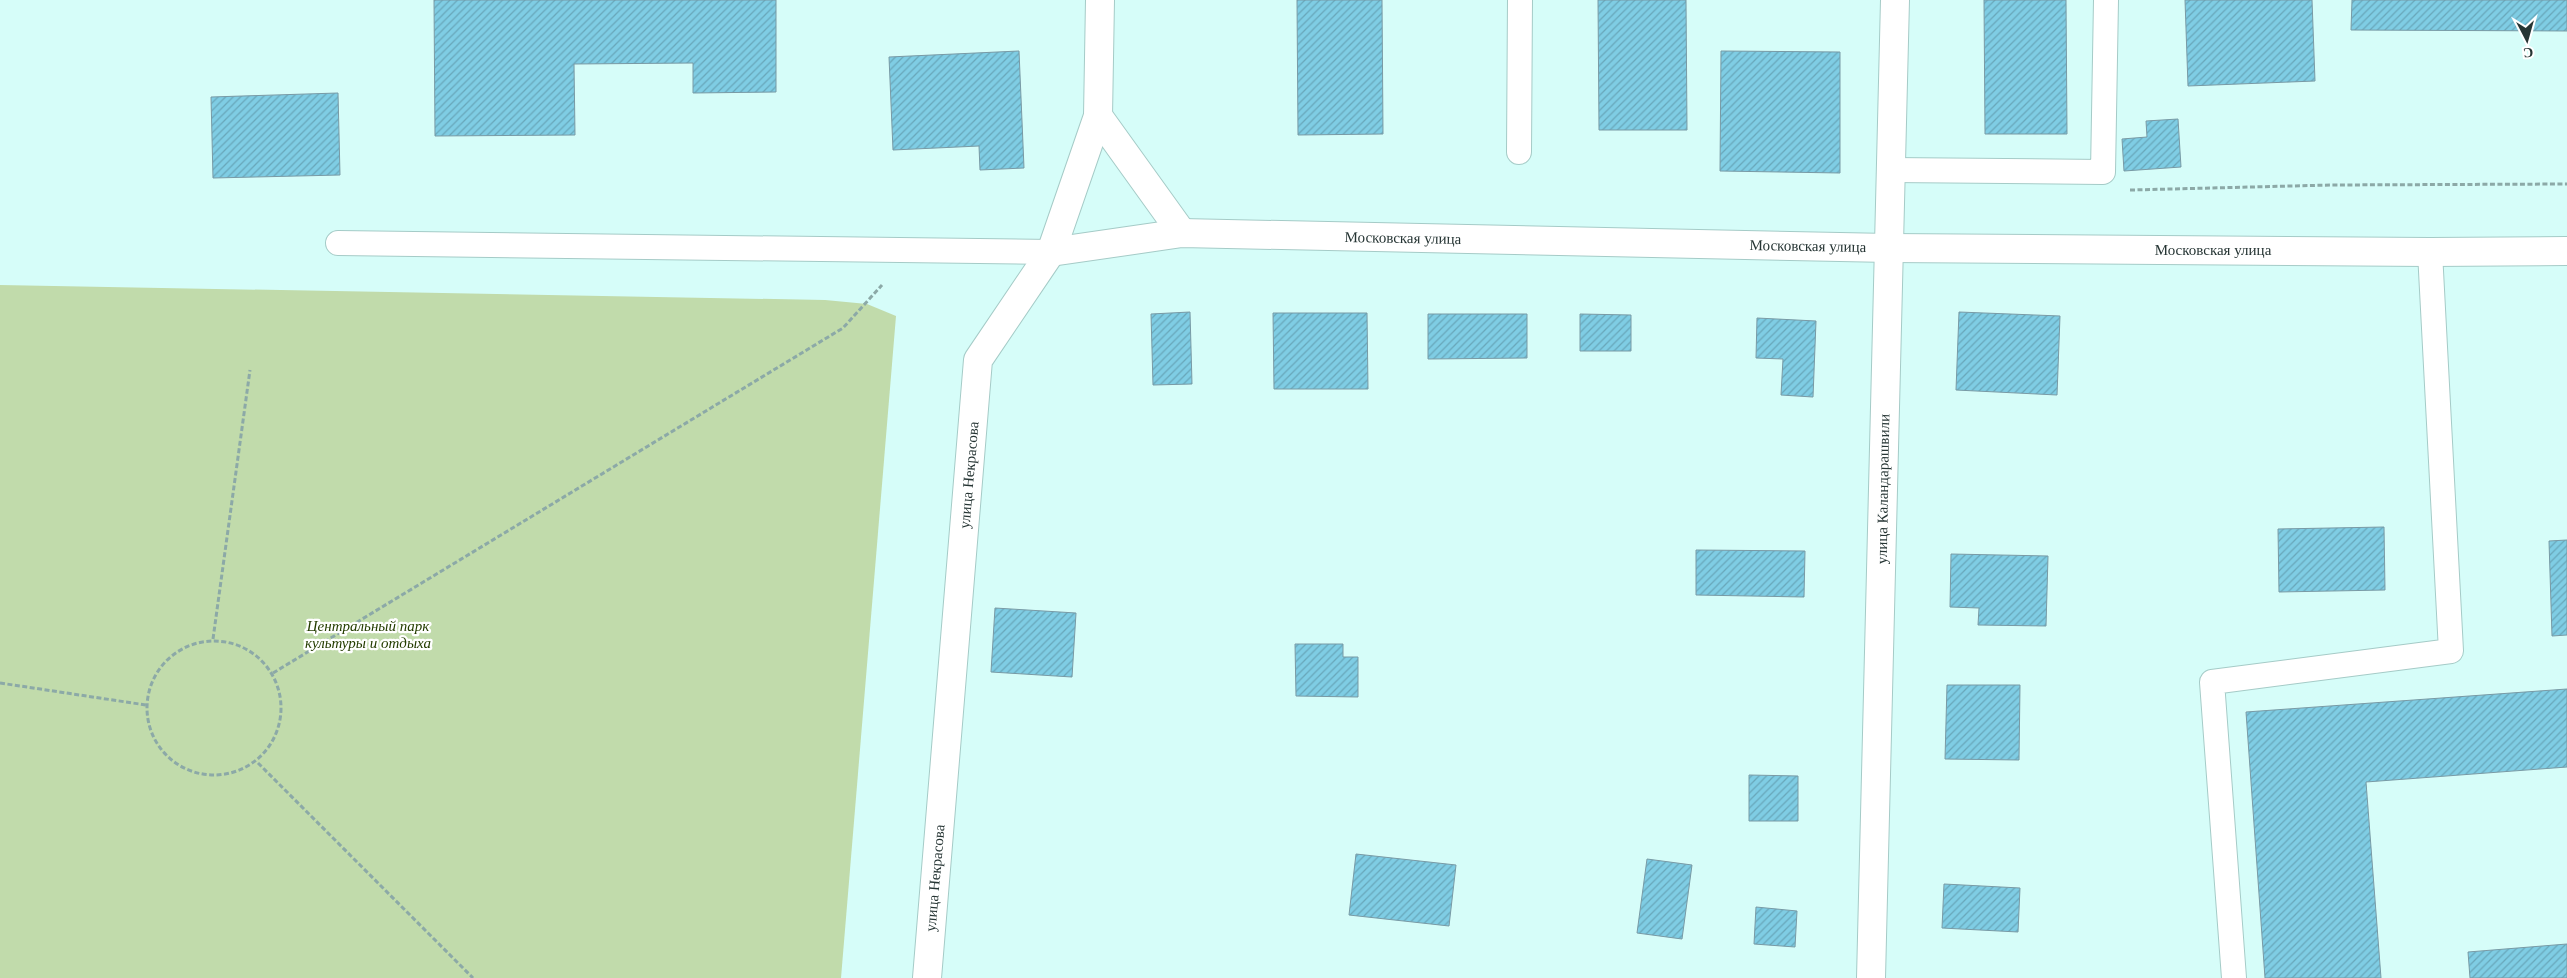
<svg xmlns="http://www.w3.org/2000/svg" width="2567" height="978" viewBox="0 0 2567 978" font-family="Georgia,serif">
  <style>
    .park { fill: #c1dbab }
    .building { fill: url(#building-hatch); stroke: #799aa5 }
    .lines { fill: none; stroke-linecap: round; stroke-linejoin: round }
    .lane-casing { stroke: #a5cbc7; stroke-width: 26 }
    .street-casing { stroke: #a5cbc7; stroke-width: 30 }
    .secondary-casing { stroke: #a5cbc7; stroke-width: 30 }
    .path { stroke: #8ca9a7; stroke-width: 3; stroke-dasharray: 5 2.5; stroke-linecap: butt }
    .lane { stroke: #fff; stroke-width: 24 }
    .street { stroke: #fff; stroke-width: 28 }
    .secondary { stroke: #fff; stroke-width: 28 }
    .labels { text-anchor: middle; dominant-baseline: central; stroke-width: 4.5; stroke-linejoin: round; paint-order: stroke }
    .street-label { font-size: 15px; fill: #263534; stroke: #fff }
    .park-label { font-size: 15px; font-style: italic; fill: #243d00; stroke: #fff }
  </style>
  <defs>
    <pattern id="building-hatch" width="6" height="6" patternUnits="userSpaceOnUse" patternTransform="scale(1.25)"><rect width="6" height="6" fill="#7fcde4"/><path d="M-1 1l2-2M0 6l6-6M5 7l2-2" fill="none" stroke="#68a7ba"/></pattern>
  </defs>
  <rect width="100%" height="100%" fill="#d6fdf9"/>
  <path class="park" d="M 0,285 L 825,300 L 867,304 L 896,316 L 841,978 L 0,978 Z"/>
  <g class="building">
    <path d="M 434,0 L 776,0 L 776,92 L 693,93 L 693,63 L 574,64 L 575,135 L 435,136 Z"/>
    <path d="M 1297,0 L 1382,0 L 1383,134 L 1298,135 Z"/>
    <path d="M 1598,0 L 1686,0 L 1687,130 L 1599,130 Z"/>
    <path d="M 1984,0 L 2066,0 L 2067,134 L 1985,134 Z"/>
    <path d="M 2185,0 L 2312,0 L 2315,81 L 2188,86 Z"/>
    <path d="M 2352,0 L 2567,0 L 2567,31 L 2351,30 Z"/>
    <path d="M 1019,51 L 1024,168 L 980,170 L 979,146 L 893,150 L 889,57 Z"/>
    <path d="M 1721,51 L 1840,52 L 1840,173 L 1720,171 Z"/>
    <path d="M 338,93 L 340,175 L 213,178 L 211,97 Z"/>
    <path d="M 2178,119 L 2181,167 L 2124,171 L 2122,139 L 2147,137 L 2146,121 Z"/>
    <path d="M 1190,312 L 1192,384 L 1153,385 L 1151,314 Z"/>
    <path d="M 1959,312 L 2060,316 L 2057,395 L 1956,390 Z"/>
    <path d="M 1273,313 L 1367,313 L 1368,389 L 1274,389 Z"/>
    <path d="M 1428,314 L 1527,314 L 1527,358 L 1428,359 Z"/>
    <path d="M 1580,314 L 1631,315 L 1631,351 L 1580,351 Z"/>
    <path d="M 1757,318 L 1816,321 L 1813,397 L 1781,395 L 1783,359 L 1756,358 Z"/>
    <path d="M 2384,527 L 2385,590 L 2279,592 L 2278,529 Z"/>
    <path d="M 2567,540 L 2567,635 L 2552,636 L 2549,541 Z"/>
    <path d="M 1696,550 L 1805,551 L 1804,597 L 1696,595 Z"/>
    <path d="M 1951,554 L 2048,556 L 2046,626 L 1978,625 L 1979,608 L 1950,607 Z"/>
    <path d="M 995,608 L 1076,613 L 1072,677 L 991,672 Z"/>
    <path d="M 1295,644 L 1343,644 L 1343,657 L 1358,657 L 1358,697 L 1296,696 Z"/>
    <path d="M 1947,685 L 2020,685 L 2019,760 L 1945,759 Z"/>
    <path d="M 2567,689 L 2567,767 L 2366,782 L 2381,978 L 2265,978 L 2246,712 Z"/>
    <path d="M 1749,775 L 1798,776 L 1798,821 L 1749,821 Z"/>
    <path d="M 1356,854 L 1456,865 L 1449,926 L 1349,915 Z"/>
    <path d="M 1647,859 L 1692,865 L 1682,939 L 1637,933 Z"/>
    <path d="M 1944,884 L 2020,888 L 2018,932 L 1942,928 Z"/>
    <path d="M 1756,907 L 1797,911 L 1795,947 L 1754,944 Z"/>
    <path d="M 2567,944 L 2567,978 L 2470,978 L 2468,952 Z"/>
  </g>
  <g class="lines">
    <defs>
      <g id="lane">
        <path d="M 1519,152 L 1520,0"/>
        <path d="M 1891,170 L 2103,172 L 2106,0"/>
        <path d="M 338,243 L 1051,252"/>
        <path d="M 2234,978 L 2212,682 L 2451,651 L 2430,252"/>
      </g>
      <path id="street" d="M 1871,978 L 1895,0"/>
      <g id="secondary">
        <path d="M 1098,116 L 1182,233"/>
        <path d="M 1051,252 L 1182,233 L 1889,248 L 2430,252 L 2567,251"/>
        <path d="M 927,978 L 978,360 L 1051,252 L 1098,116 L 1100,0"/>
      </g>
    </defs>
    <use href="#lane" class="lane-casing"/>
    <use href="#street" class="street-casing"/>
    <use href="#secondary" class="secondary-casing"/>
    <g class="path">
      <path d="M 2130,190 L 2332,185 L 2567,184"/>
      <path d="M 213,639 L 250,370"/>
      <circle cx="214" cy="708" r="67"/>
      <path d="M 273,673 L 843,328 L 882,285"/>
      <path d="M 0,683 L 146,705"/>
      <path d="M 258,763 L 473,978"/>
    </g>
    <use href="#lane" class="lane"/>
    <use href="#street" class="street"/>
    <use href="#secondary" class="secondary"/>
  </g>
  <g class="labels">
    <g class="street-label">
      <text transform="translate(1403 238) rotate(1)">Московская улица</text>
      <text transform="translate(1808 246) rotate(1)">Московская улица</text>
      <text x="2213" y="250">Московская улица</text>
      <text transform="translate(969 475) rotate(-85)">улица Некрасова</text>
      <text transform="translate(1883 489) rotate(-89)">улица Каландарашвили</text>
      <text transform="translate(935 878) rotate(-85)">улица Некрасова</text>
    </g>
    <g class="park-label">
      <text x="368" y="626">Центральный парк<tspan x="368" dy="17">культуры и отдыха</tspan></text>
    </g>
  </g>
  <g transform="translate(2527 40) rotate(174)" stroke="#ffffff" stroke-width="4" paint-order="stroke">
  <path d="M0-4L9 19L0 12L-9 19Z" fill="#263534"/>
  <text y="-8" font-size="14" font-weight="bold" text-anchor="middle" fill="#263534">С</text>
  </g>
</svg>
